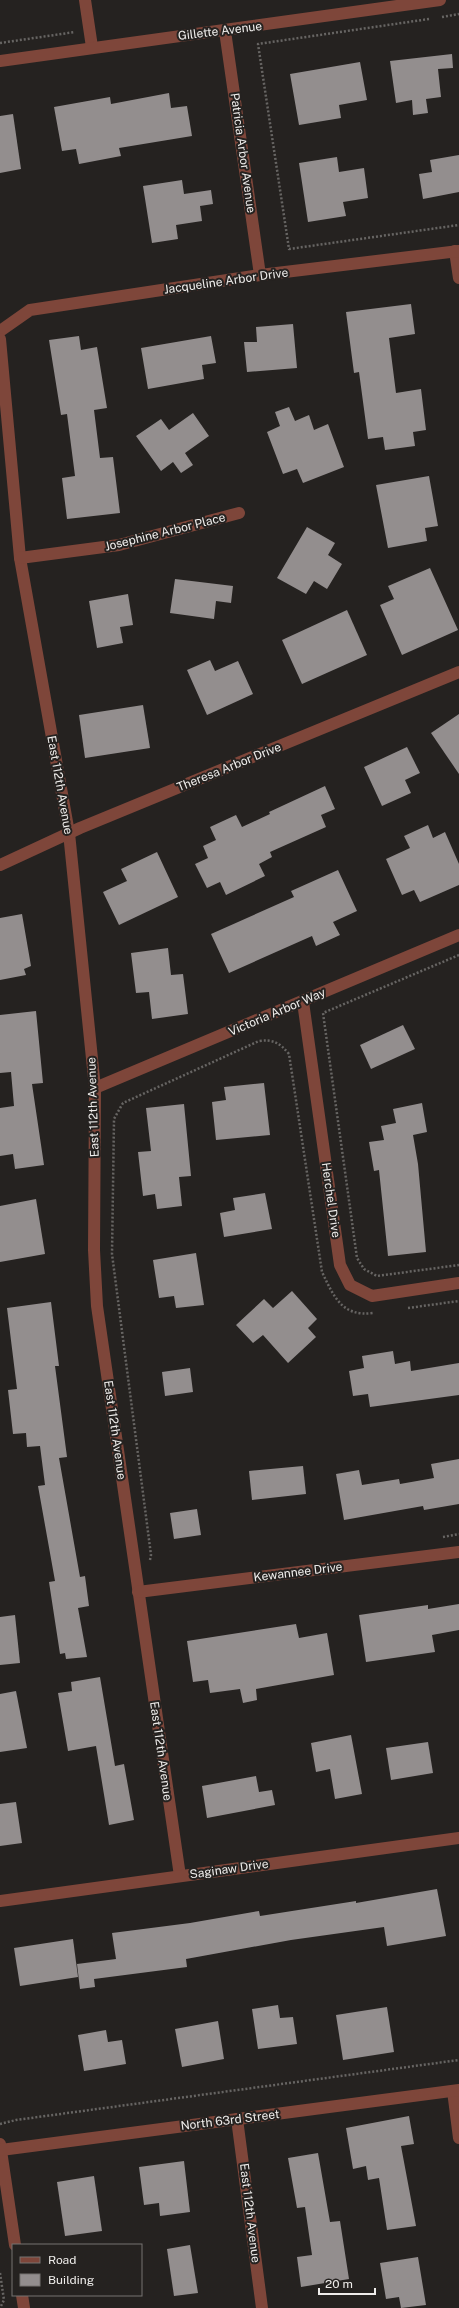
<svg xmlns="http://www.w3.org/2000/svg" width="459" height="2308" viewBox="0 0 459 2308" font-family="'Public Sans',sans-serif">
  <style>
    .building { fill: #938e8e }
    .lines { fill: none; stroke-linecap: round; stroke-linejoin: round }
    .path { stroke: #676563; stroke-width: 2.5; stroke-dasharray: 2 2; stroke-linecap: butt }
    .minor { stroke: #7e463a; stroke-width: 12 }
    .labels { text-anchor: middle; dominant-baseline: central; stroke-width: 4; stroke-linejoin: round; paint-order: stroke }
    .street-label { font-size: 12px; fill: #efedeb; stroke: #252220 }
  </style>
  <rect width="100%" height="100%" fill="#252220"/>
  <g class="building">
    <path d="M 452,54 L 453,68 L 438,69 L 441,97 L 426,99 L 428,113 L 413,115 L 412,100 L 396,103 L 390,61 Z"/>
    <path d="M 360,62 L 367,100 L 339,105 L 341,118 L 299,125 L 290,74 Z"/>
    <path d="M 169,93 L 171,108 L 187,106 L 192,136 L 119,148 L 121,156 L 79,164 L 76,149 L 62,151 L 54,107 L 110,97 L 111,104 Z"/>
    <path d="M 13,114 L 21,169 L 0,173 L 0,116 Z"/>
    <path d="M 459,155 L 459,192 L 423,199 L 419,174 L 432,172 L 430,160 Z"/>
    <path d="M 337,157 L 339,172 L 364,168 L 368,198 L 343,202 L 346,216 L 308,222 L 299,163 Z"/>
    <path d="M 182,180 L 184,194 L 211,190 L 213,204 L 200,206 L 202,221 L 176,225 L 178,239 L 152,243 L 143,186 Z"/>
    <path d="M 411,304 L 415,334 L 389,338 L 396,393 L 421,389 L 426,430 L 413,432 L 415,446 L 385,450 L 383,437 L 368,439 L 359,372 L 354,373 L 346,312 Z"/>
    <path d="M 293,324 L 297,368 L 247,372 L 244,342 L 257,342 L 256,327 Z"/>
    <path d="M 79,336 L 81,350 L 97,347 L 107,408 L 94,410 L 100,458 L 113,457 L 120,513 L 67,519 L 62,478 L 75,476 L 67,414 L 61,415 L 49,340 Z"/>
    <path d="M 211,336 L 216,363 L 202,365 L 204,379 L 148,389 L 141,348 Z"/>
    <path d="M 289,407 L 295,421 L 309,415 L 314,430 L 328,424 L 344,467 L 303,483 L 297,469 L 283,474 L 267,432 L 280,426 L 275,412 Z"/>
    <path d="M 193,413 L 209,436 L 185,453 L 193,465 L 181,473 L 173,462 L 161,471 L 136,436 L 161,419 L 169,430 Z"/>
    <path d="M 429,476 L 438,526 L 425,528 L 427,541 L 388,548 L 376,485 Z"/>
    <path d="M 307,527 L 335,543 L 328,555 L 342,564 L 327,589 L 314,581 L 306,594 L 277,578 Z"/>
    <path d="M 430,568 L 458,630 L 402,655 L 380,605 L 394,599 L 388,586 Z"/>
    <path d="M 175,579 L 233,586 L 231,603 L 216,601 L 214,619 L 170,613 Z"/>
    <path d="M 128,594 L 133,625 L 120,627 L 123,643 L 97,648 L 89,601 Z"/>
    <path d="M 347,610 L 367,655 L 302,684 L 282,640 Z"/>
    <path d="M 210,660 L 215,671 L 238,661 L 253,694 L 207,715 L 187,670 Z"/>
    <path d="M 143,705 L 150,748 L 85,758 L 79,715 Z"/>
    <path d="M 459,714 L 459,774 L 431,733 Z"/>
    <path d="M 407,747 L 420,773 L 405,780 L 411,793 L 382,806 L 364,767 Z"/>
    <path d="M 325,786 L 335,809 L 321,815 L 326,827 L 270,852 L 272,857 L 259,864 L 265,876 L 226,895 L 220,882 L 207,888 L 195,864 L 208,858 L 203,846 L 216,840 L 210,827 L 236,815 L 242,827 L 270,814 L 269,812 Z"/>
    <path d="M 428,825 L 433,838 L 445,832 L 459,864 L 459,885 L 420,902 L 414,890 L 402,895 L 386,859 L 410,848 L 404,836 Z"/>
    <path d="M 157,852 L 178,897 L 119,925 L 103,892 L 127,881 L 121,869 Z"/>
    <path d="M 338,870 L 357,911 L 333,922 L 340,935 L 316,946 L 312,936 L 229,973 L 211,934 L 294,897 L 291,891 Z"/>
    <path d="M 22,914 L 31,966 L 24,969 L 26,975 L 0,980 L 0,918 Z"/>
    <path d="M 168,948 L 171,975 L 183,974 L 188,1014 L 152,1019 L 149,992 L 136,993 L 131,953 Z"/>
    <path d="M 36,1011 L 43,1083 L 32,1084 L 44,1165 L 15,1169 L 13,1154 L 0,1156 L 0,1108 L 14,1106 L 11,1072 L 0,1073 L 0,1015 Z"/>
    <path d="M 403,1025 L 415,1049 L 371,1069 L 360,1045 Z"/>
    <path d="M 264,1083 L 270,1135 L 216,1140 L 212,1102 L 226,1100 L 224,1087 Z"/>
    <path d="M 422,1103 L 427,1132 L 413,1135 L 418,1164 L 426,1252 L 388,1256 L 379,1170 L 374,1171 L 369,1142 L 384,1140 L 381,1126 L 396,1123 L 393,1109 Z"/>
    <path d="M 184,1104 L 191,1176 L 179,1177 L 182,1206 L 157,1209 L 155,1194 L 143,1196 L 138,1152 L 151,1151 L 146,1108 Z"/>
    <path d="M 265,1193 L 272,1229 L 224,1237 L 220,1213 L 235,1210 L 233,1198 Z"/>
    <path d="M 36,1199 L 45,1254 L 0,1262 L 0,1206 Z"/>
    <path d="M 196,1253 L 204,1305 L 176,1308 L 174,1296 L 159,1298 L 153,1260 Z"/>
    <path d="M 292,1291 L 317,1319 L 308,1328 L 316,1337 L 288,1363 L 263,1335 L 253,1343 L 236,1325 L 264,1299 L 273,1308 Z"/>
    <path d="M 51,1302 L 59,1366 L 55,1366 L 67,1457 L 59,1458 L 80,1577 L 85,1576 L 89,1606 L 78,1608 L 87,1657 L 66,1659 L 65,1653 L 60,1654 L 49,1582 L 55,1581 L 38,1486 L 45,1485 L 40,1446 L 27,1447 L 26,1433 L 13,1434 L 8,1390 L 17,1389 L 7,1308 Z"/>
    <path d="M 393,1351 L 395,1364 L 410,1361 L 411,1371 L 459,1363 L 459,1395 L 370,1407 L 368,1394 L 353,1396 L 349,1371 L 364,1368 L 362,1356 Z"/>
    <path d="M 190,1368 L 193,1392 L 165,1396 L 162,1372 Z"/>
    <path d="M 459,1459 L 459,1504 L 424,1510 L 423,1506 L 344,1520 L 336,1474 L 359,1470 L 362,1485 L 399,1479 L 400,1484 L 434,1478 L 431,1464 Z"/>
    <path d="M 303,1466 L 306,1494 L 252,1500 L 249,1471 Z"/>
    <path d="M 197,1509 L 201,1535 L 174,1539 L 170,1513 Z"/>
    <path d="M 459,1604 L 459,1630 L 432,1635 L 435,1652 L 366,1662 L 359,1615 L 428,1605 L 428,1609 Z"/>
    <path d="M 15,1615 L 20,1663 L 0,1665 L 0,1617 Z"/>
    <path d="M 296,1624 L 299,1638 L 327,1633 L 334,1675 L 256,1689 L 257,1700 L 243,1703 L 240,1689 L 210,1693 L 208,1680 L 193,1682 L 187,1641 Z"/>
    <path d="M 100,1677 L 115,1766 L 124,1764 L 134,1820 L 109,1825 L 96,1746 L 68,1751 L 58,1693 L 72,1691 L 71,1682 Z"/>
    <path d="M 16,1691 L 27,1748 L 0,1752 L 0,1694 Z"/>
    <path d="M 351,1735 L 362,1794 L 335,1799 L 330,1769 L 316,1772 L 311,1743 Z"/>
    <path d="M 428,1742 L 433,1773 L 391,1780 L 386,1748 Z"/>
    <path d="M 256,1776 L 259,1792 L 272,1790 L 275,1805 L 207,1818 L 202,1786 Z"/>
    <path d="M 16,1802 L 22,1843 L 0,1846 L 0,1804 Z"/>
    <path d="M 437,1889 L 446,1936 L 387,1946 L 384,1927 L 291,1940 L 186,1959 L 187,1967 L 94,1979 L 95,1987 L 80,1989 L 77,1964 L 116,1959 L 112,1933 L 190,1923 L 259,1911 L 260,1916 L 356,1901 L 356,1903 Z"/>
    <path d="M 73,1939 L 78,1977 L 20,1986 L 14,1948 Z"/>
    <path d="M 278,2005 L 280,2018 L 293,2017 L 297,2044 L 258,2049 L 252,2009 Z"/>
    <path d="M 387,2007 L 394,2052 L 343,2060 L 336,2015 Z"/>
    <path d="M 218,2021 L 224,2059 L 182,2067 L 175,2029 Z"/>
    <path d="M 106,2030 L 108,2042 L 122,2040 L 126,2064 L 84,2071 L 78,2035 Z"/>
    <path d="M 409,2116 L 414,2144 L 401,2146 L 416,2226 L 387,2230 L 379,2178 L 368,2180 L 366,2166 L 353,2169 L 346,2128 Z"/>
    <path d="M 318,2153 L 330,2222 L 340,2221 L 349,2279 L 301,2287 L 297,2257 L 312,2255 L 305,2207 L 297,2208 L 288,2158 Z"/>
    <path d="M 184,2161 L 190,2212 L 160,2216 L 159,2203 L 144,2205 L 139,2167 Z"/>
    <path d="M 94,2176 L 102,2231 L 65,2236 L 57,2182 Z"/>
    <path d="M 190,2245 L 198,2293 L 174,2296 L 167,2249 Z"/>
    <path d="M 418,2257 L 426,2305 L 401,2308 L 399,2297 L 386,2299 L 380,2263 Z"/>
  </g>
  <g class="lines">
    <g class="path">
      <path d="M 442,17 L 459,14"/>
      <path d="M 429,19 L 258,44 L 289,249 L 459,225"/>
      <path d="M 0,43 L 75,32"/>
      <path d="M 459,955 L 323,1013 L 357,1258 L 364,1269 L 377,1276 L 459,1265"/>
      <path d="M 408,1308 L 459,1301"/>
      <path d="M 443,1537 L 459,1534"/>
      <path d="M 150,1560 L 151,1555 L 112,1254 L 114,1119 L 123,1103 L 259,1041 C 273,1039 280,1043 289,1054 L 322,1272 C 334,1297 342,1317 373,1313"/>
      <path d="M 0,2124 L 16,2120 L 459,2060"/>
      <path d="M 0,2273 L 4,2300 L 0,2308"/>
    </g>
    <g class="minor">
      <path d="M 85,0 L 92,47"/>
      <path d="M 225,31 L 260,275"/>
      <path d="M 0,61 L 440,0"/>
      <path d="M 455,251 L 459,278"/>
      <path d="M 0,331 L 30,310 L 260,275 L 459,251"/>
      <path d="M 0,339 L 20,558 L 69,833 L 95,1088 L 94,1250 L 97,1306 L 180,1876"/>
      <path d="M 20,558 L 119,545 L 239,513"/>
      <path d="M 0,865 L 80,828 L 459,672"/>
      <path d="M 303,1002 L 340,1265 L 350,1285 L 372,1296 L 459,1283"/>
      <path d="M 95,1088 L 459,935"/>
      <path d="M 138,1592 L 459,1552"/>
      <path d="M 0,1901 L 459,1838"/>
      <path d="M 453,2091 L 459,2138"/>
      <path d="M 237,2119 L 262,2308"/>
      <path d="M 0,2144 L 15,2245"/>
      <path d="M 1,2150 L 459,2090"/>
      <path d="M 22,2295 L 24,2308"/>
    </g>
  </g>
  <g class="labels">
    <g class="street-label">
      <text transform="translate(220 31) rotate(-7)">Gillette Avenue</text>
      <text transform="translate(243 153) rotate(82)">Patricia Arbor Avenue</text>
      <text transform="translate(226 281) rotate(-8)">Jacqueline Arbor Drive</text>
      <text transform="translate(165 532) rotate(-14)">Josephine Arbor Place</text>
      <text transform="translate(229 767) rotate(-22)">Theresa Arbor Drive</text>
      <text transform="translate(60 785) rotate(80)">East 112th Avenue</text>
      <text transform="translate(277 1012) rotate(-23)">Victoria Arbor Way</text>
      <text transform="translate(93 1107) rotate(-92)">East 112th Avenue</text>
      <text transform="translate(331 1200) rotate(82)">Herchel Drive</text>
      <text transform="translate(115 1430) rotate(82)">East 112th Avenue</text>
      <text transform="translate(298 1572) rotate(-7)">Kewannee Drive</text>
      <text transform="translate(161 1751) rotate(82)">East 112th Avenue</text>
      <text transform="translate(229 1869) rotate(-8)">Saginaw Drive</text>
      <text transform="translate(230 2120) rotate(-7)">North 63rd Street</text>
      <text transform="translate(250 2213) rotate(83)">East 112th Avenue</text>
    </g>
  </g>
  <rect x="12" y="2244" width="130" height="52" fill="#252220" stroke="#767371"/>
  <rect x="20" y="2257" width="20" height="6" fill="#7e463a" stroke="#767371"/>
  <text x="48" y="2264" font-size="12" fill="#efedeb">Road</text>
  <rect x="20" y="2274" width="20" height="12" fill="#938e8e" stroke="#767371"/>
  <text x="48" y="2284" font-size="12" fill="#efedeb">Building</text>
  <path d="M319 2288v6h56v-6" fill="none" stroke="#efedeb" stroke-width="2"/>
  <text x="325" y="2288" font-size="12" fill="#efedeb" stroke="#252220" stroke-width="3" paint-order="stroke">20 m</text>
</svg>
